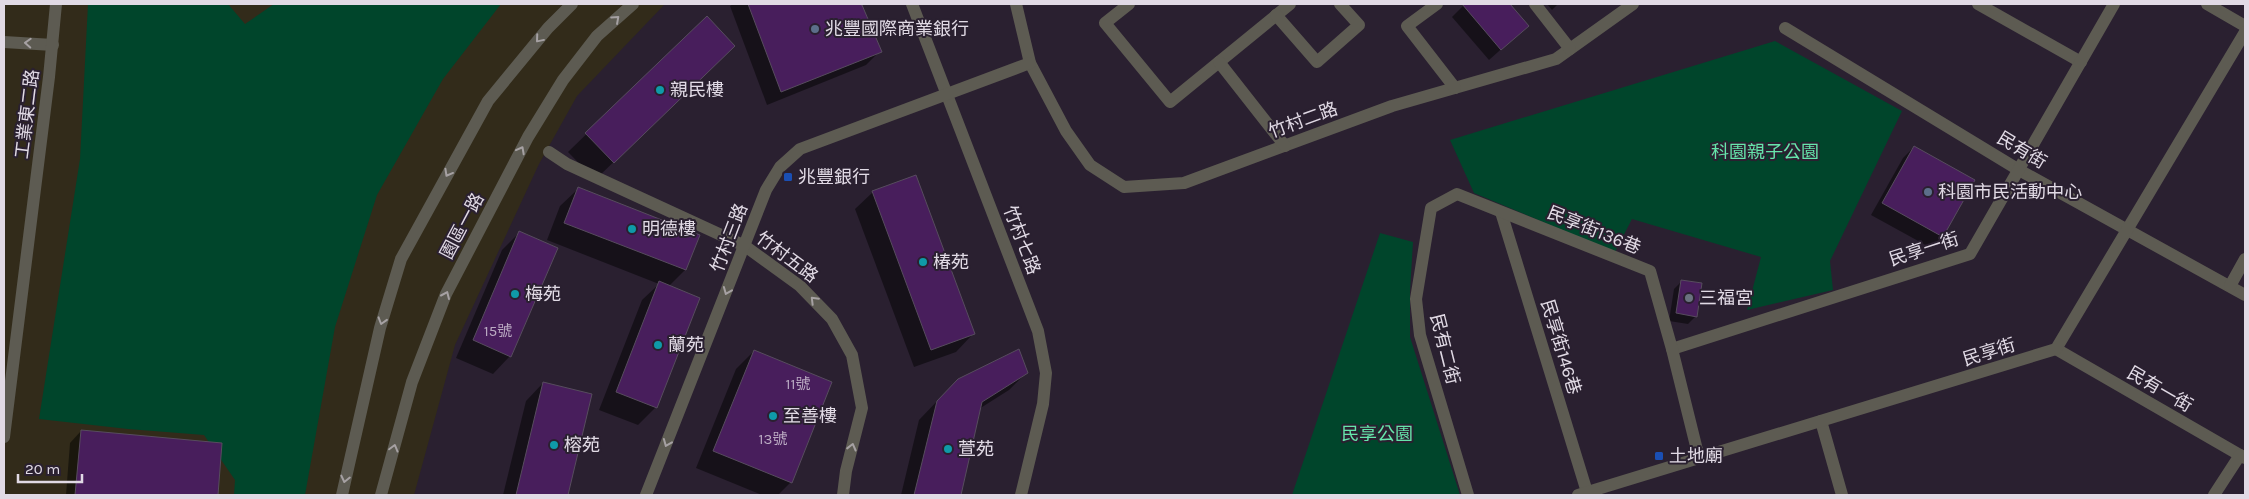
<svg xmlns="http://www.w3.org/2000/svg" width="2249" height="499" viewBox="0 0 2249 499" font-family="Karla,'Noto Sans TC',sans-serif">
  <style>
    .industrial { fill: #322b1a }
    .green { fill: #00452b }
    .shadow { fill: #0007 }
    .building { fill: #481e5c; stroke: #574c5e }
    .lines { fill: none; stroke-linecap: round; stroke-linejoin: round }
    .minor { stroke: #5d5b52; stroke-width: 12 }
    .oneway { stroke: #a6a1a3 }
    .service-dot { fill: #5c6f8a; stroke: #2a2030; stroke-width: 2 }
    .culture-dot { fill: #0f9aa8; stroke: #2a2030; stroke-width: 2 }
    .transit-dot { fill: #1a4fb4; stroke: #2a2030; stroke-width: 2 }
    .worship-dot { fill: #6b7280; stroke: #2a2030; stroke-width: 2 }
    .labels { text-anchor: middle; dominant-baseline: central; stroke-width: 4; stroke-linejoin: round; paint-order: stroke }
    .number-label { font-size: 15px; fill: #bbabc3 }
    .poi-label { font-size: 18px; fill: #e1dae5; stroke: #2a2030; text-anchor: start }
    .street-label { font-size: 18px; fill: #e1dae5; stroke: #2a2030 }
    .park-label { font-size: 18px; fill: #66e5ab; stroke: #2a2030 }
  </style>
  <rect width="100%" height="100%" fill="#2a2030"/>
  <path class="industrial" d="M 4,4 L 665,4 L 577,96 L 539,164 L 455,345 L 414,495 L 4,495 Z"/>
  <g class="green">
    <path d="M 88,4 L 228,4 L 245,24 L 274,4 L 501,4 L 443,79 L 377,195 L 335,327 L 305,495 L 234,495 L 235,480 L 204,435 L 128,429 L 39,419 L 80,159 Z"/>
    <path d="M 1775,41 L 1902,111 L 1830,261 L 1833,290 L 1747,310 L 1761,257 L 1632,219 L 1615,252 L 1474,193 L 1450,140 Z"/>
    <path d="M 1380,233 L 1413,242 L 1410,291 L 1410,337 L 1460,495 L 1292,495 Z"/>
  </g>
  <g class="shadow">
    <path d="M 733,4 L 856,4 L 861,6 L 880,51 L 866,65 L 767,105 L 730,6 Z"/>
    <path d="M 1465,4 L 1508,4 L 1527,26 L 1489,60 L 1452,17 Z"/>
    <path d="M 1547,4 L 1558,4 L 1552,10 Z"/>
    <path d="M 707,17 L 716,63 L 595,180 L 568,152 Z"/>
    <path d="M 1914,147 L 1973,181 L 1942,237 L 1931,248 L 1871,215 L 1903,158 Z"/>
    <path d="M 578,189 L 685,270 L 669,286 L 656,407 L 638,425 L 599,410 L 642,300 L 659,284 L 547,240 L 560,206 Z"/>
    <path d="M 873,192 L 973,334 L 956,352 L 914,367 L 855,209 Z"/>
    <path d="M 519,233 L 510,356 L 493,374 L 456,358 L 502,250 Z"/>
    <path d="M 1682,281 L 1696,316 L 1688,324 L 1669,321 L 1674,289 Z"/>
    <path d="M 754,351 L 791,482 L 778,495 L 762,495 L 696,468 L 736,369 Z"/>
    <path d="M 1026,373 L 1009,390 L 979,409 L 960,495 L 901,495 L 919,420 L 940,398 Z"/>
    <path d="M 543,383 L 591,395 L 567,495 L 503,495 L 526,401 Z"/>
    <path d="M 81,431 L 221,444 L 216,495 L 66,495 L 70,443 Z"/>
  </g>
  <g class="building">
    <path d="M 748,4 L 859,4 L 862,5 L 882,52 L 781,92 Z"/>
    <path d="M 1462,4 L 1510,4 L 1529,26 L 1501,50 Z"/>
    <path d="M 707,16 L 735,46 L 614,163 L 585,133 Z"/>
    <path d="M 1914,146 L 1975,180 L 1943,237 L 1882,203 Z"/>
    <path d="M 916,175 L 975,334 L 931,350 L 872,191 Z"/>
    <path d="M 578,187 L 700,235 L 686,270 L 564,223 Z"/>
    <path d="M 519,231 L 558,248 L 511,357 L 473,340 Z"/>
    <path d="M 1681,280 L 1702,283 L 1697,317 L 1676,313 Z"/>
    <path d="M 659,281 L 700,298 L 657,408 L 616,392 Z"/>
    <path d="M 1019,349 L 1028,373 L 982,402 L 961,495 L 914,495 L 937,401 L 958,379 Z"/>
    <path d="M 754,350 L 832,382 L 792,483 L 713,451 Z"/>
    <path d="M 543,382 L 592,394 L 568,495 L 516,495 Z"/>
    <path d="M 81,430 L 222,443 L 218,495 L 75,495 Z"/>
  </g>
  <g class="lines">
    <g class="minor">
      <path d="M 912,4 L 1038,331 L 1046,373 L 1043,404 L 1021,495"/>
      <path d="M 1016,4 L 1030,63 L 1066,131 L 1090,165 L 1124,187 L 1184,183 L 1392,106 L 1556,59 L 1633,4"/>
      <path d="M 1129,4 L 1105,23 L 1170,102 L 1290,4"/>
      <path d="M 1437,4 L 1407,26 L 1455,88"/>
      <path d="M 1535,4 L 1570,49"/>
      <path d="M 1978,4 L 2081,62"/>
      <path d="M 2207,4 L 2245,26"/>
      <path d="M 1276,15 L 1317,62 L 1359,25 L 1340,4"/>
      <path d="M 1785,28 L 2019,170 L 2245,295"/>
      <path d="M 4,42 L 53,45"/>
      <path d="M 1219,62 L 1285,146"/>
      <path d="M 549,152 L 567,164 L 745,246 L 800,286 L 832,319 L 852,355 L 862,408 L 846,471 L 843,495"/>
      <path d="M 1501,212 L 1587,492"/>
      <path d="M 2230,286 L 2245,259"/>
      <path d="M 1672,349 L 1970,254 L 2114,4"/>
      <path d="M 2056,349 L 2245,458"/>
      <path d="M 1821,421 L 1842,495"/>
      <path d="M 4,437 L 49,77 L 56,4"/>
      <path d="M 342,495 L 380,328 L 401,259 L 488,101 L 548,28 L 572,4"/>
      <path d="M 381,495 L 412,382 L 446,294 L 528,137 L 563,80 L 597,36 L 633,4"/>
      <path d="M 646,495 L 766,190 L 780,167 L 800,149 L 1030,63"/>
      <path d="M 1468,495 L 1420,335 L 1416,299 L 1431,208 L 1457,194 L 1650,271 L 1672,349 L 1699,458"/>
      <path d="M 1578,495 L 2056,349 L 2245,32"/>
      <path d="M 2214,495 L 2240,455"/>
    </g>
  </g>
  <defs><path id="oneway-chevron" d="M-2-3.5L2.5 0L-2 3.5" fill="none" stroke-width="1.6" stroke-linecap="round" stroke-linejoin="round" transform="scale(1.25)"/></defs>
  <g class="oneway">
    <use href="#oneway-chevron" transform="translate(616 19) rotate(-42)"/>
    <use href="#oneway-chevron" transform="translate(539 39) rotate(130)"/>
    <use href="#oneway-chevron" transform="translate(28 43) rotate(-177)"/>
    <use href="#oneway-chevron" transform="translate(521 150) rotate(-62)"/>
    <use href="#oneway-chevron" transform="translate(448 173) rotate(119)"/>
    <use href="#oneway-chevron" transform="translate(727 291) rotate(112)"/>
    <use href="#oneway-chevron" transform="translate(446 295) rotate(-66)"/>
    <use href="#oneway-chevron" transform="translate(814 300) rotate(-135)"/>
    <use href="#oneway-chevron" transform="translate(382 321) rotate(107)"/>
    <use href="#oneway-chevron" transform="translate(667 443) rotate(112)"/>
    <use href="#oneway-chevron" transform="translate(852 447) rotate(-76)"/>
    <use href="#oneway-chevron" transform="translate(394 448) rotate(-75)"/>
    <use href="#oneway-chevron" transform="translate(345 479) rotate(103)"/>
  </g>
  <g class="service-dot">
    <circle cx="815" cy="29" r="5"/>
    <circle cx="1928" cy="192" r="5"/>
  </g>
  <g class="culture-dot">
    <circle cx="660" cy="90" r="5"/>
    <circle cx="632" cy="229" r="5"/>
    <circle cx="923" cy="262" r="5"/>
    <circle cx="515" cy="294" r="5"/>
    <circle cx="658" cy="345" r="5"/>
    <circle cx="773" cy="416" r="5"/>
    <circle cx="554" cy="445" r="5"/>
    <circle cx="948" cy="449" r="5"/>
  </g>
  <g class="transit-dot">
    <rect x="783" y="172" width="10" height="10" rx="2.5"/>
    <rect x="1654" y="451" width="10" height="10" rx="2.5"/>
  </g>
  <circle class="worship-dot" cx="1689" cy="298" r="5"/>
  <g class="labels">
    <g class="number-label">
      <text x="498" y="331">15號</text>
      <text x="798" y="384">11號</text>
      <text x="773" y="439">13號</text>
    </g>
    <g class="poi-label">
      <text x="825" y="29">兆豐國際商業銀行</text>
      <text x="670" y="90">親民樓</text>
      <text x="798" y="177">兆豐銀行</text>
      <text x="1938" y="192">科園市民活動中心</text>
      <text x="642" y="229">明德樓</text>
      <text x="933" y="262">椿苑</text>
      <text x="525" y="294">梅苑</text>
      <text x="1699" y="298">三福宮</text>
      <text x="668" y="345">蘭苑</text>
      <text x="783" y="416">至善樓</text>
      <text x="564" y="445">榕苑</text>
      <text x="958" y="449">萱苑</text>
      <text x="1669" y="456">土地廟</text>
    </g>
    <g class="street-label">
      <text transform="translate(27 114) rotate(-83)">工業東二路</text>
      <text transform="translate(1303 120) rotate(-20)">竹村二路</text>
      <text transform="translate(2022 150) rotate(31)">民有街</text>
      <text transform="translate(462 226) rotate(-62)">園區一路</text>
      <text transform="translate(1594 230) rotate(22)">民享街136巷</text>
      <text transform="translate(729 238) rotate(-69)">竹村三路</text>
      <text transform="translate(1022 240) rotate(69)">竹村七路</text>
      <text transform="translate(1924 249) rotate(-18)">民享一街</text>
      <text transform="translate(787 257) rotate(37)">竹村五路</text>
      <text transform="translate(1561 347) rotate(73)">民享街146巷</text>
      <text transform="translate(1445 349) rotate(76)">民有二街</text>
      <text transform="translate(1989 352) rotate(-17)">民享街</text>
      <text transform="translate(2160 389) rotate(30)">民有一街</text>
    </g>
    <g class="park-label">
      <text x="1765" y="152">科園親子公園</text>
      <text x="1377" y="434">民享公園</text>
    </g>
  </g>
  <rect width="2249" height="499" fill="none" stroke="#e1dae5" stroke-width="10"/>
  <path d="M18 474v8h64v-8" fill="none" stroke="#e1dae5" stroke-width="2.5"/>
  <text x="25" y="474" font-size="15" fill="#e1dae5" stroke="#2a2030" stroke-width="4" paint-order="stroke">20 m</text>
</svg>
